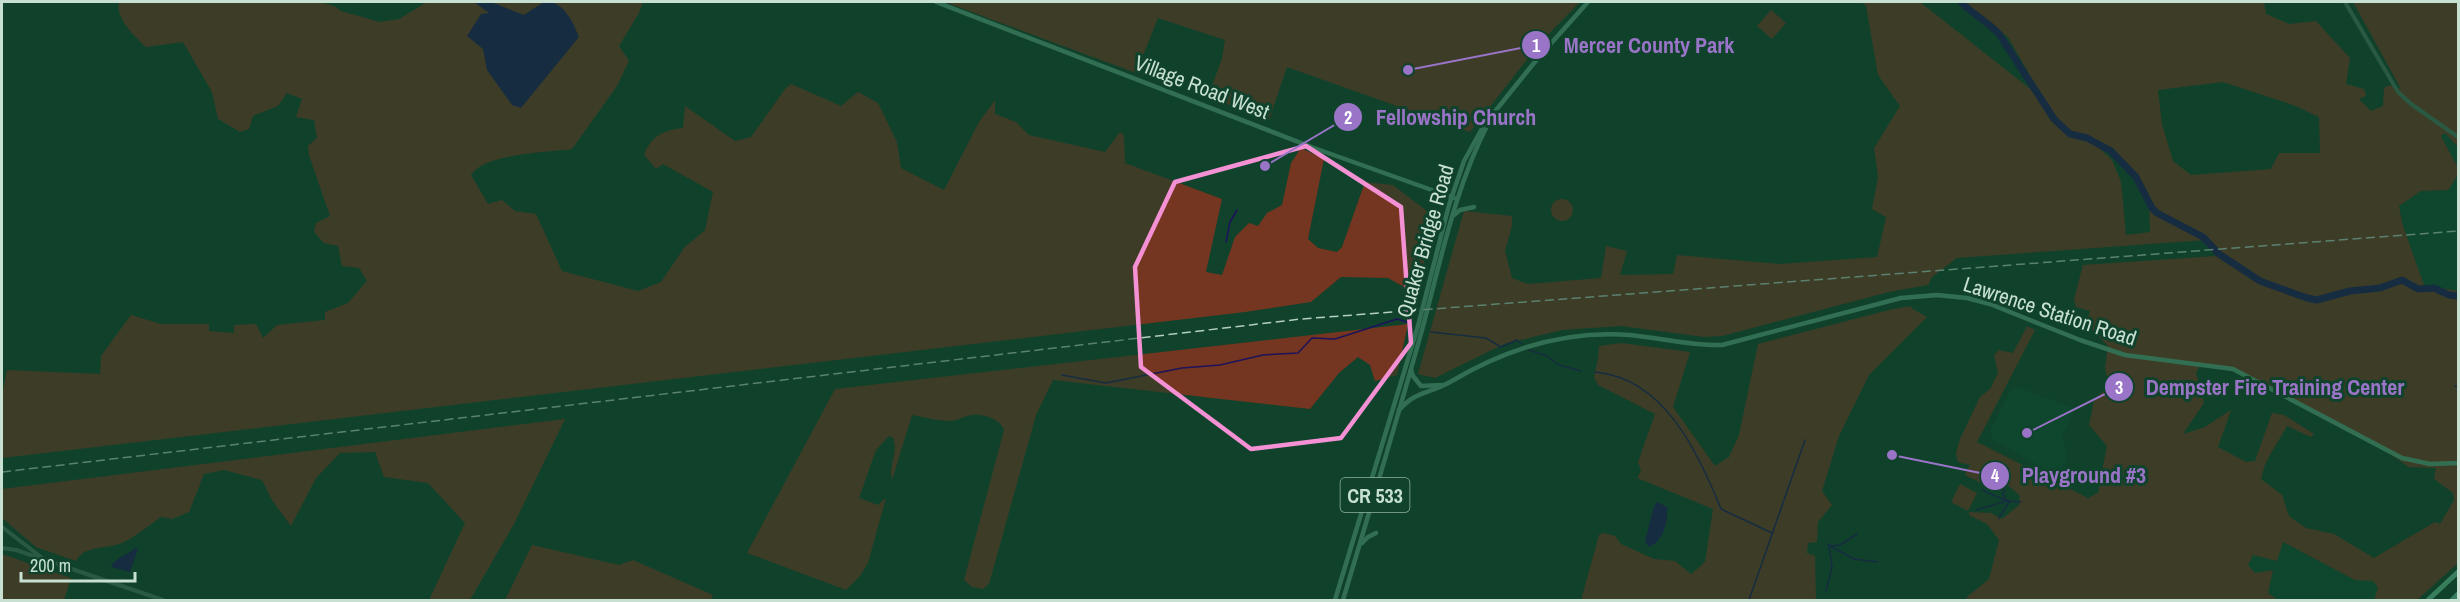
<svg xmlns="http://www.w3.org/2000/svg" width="2460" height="602" viewBox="0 0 2460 602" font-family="'Archivo Narrow',sans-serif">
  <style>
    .built { fill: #0e4c32 }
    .green { fill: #743620; fill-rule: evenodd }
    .water { fill: #1d135a }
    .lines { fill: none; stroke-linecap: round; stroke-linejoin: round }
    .stream { stroke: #1d135a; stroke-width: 1.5 }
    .river { stroke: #1d135a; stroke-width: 7 }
    .minor { stroke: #47775e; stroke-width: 4 }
    .major { stroke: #5ba781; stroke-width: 4.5 }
    .highway { stroke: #68c798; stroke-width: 5 }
    .rail { stroke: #b4cfc1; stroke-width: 1.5; stroke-dasharray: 9 4.5; stroke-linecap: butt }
    .marked { fill: none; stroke: #f491d4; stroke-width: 4.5; stroke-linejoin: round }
    .labels { text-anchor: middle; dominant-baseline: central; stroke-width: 6; stroke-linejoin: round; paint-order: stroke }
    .shield { fill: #10422c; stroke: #90b1a0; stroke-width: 1.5 }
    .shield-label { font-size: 20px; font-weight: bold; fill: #c7e0d2 }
    .street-label { font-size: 21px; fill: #c7e0d2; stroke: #10422c }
    .leader { fill: none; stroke: #9974c7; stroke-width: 2 }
    .callout-dot { fill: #9974c7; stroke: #10422c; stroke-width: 2 }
    .mark-label { font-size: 18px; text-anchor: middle; font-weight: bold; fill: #fff }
    .callout-label { font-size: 22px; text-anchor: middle; font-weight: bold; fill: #9974c7; stroke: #10422c; stroke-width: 6; stroke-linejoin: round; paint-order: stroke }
  </style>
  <rect width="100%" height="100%" fill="#10422c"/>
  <g class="built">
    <path d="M 2445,133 L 2458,147 L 2458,168 L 2441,136 Z"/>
    <path d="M 2458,172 L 2458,291 L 2452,291 L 2424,285 L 2403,226 L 2399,206 L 2421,191 L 2448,190 L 2455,181 Z"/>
    <path d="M 2017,387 L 2075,409 L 2062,435 L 2067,459 L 2059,473 L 2055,474 L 1995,441 L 1991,436 L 1991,430 L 2009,393 Z"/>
    <path d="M 2282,542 L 2355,580 L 2373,580 L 2379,588 L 2374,600 L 2278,600 L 2268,593 L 2248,565 L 2253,555 Z"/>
  </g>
  <g class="green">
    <path d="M 119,2 L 320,2 L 334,6 L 341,11 L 380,22 L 399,19 L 427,2 L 643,2 L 639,13 L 619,46 L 629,61 L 617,86 L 572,149 C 548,152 483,154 471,175 L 488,204 L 502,200 L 515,211 L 536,214 L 562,271 L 638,291 L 661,282 L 684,248 L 705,230 L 713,192 L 663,164 L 656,169 L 644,155 C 651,136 664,130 683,128 L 685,106 L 735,141 L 751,137 L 785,89 L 791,84 L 841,106 L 858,92 L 878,103 L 897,142 L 901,168 L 944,190 L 979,122 L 995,100 L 995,114 L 1016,122 L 1029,135 L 1105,152 L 1120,132 L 1124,135 L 1125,163 L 1222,199 L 1206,272 L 1222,275 L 1235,237 L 1249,223 L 1258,226 L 1267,213 L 1282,205 L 1291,163 L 1301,148 L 1324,159 L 1308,239 L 1318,248 L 1337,252 L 1342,247 L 1365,182 L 1393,185 L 1437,219 L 1415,293 L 1388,278 L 1341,277 L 1311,302 L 1245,312 L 2,458 L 2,394 L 7,370 L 100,374 L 101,356 L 131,315 L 161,324 L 209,324 L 209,331 L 234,333 L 234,325 L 256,324 L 263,338 L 277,325 L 325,320 L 325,312 L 348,303 L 367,281 L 359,268 L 342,266 L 338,246 L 324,243 L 314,232 L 316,223 L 330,216 L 309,155 L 308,146 L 317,138 L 314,120 L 296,117 L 302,99 L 287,93 L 278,106 L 253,116 L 249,129 L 240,132 L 218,119 L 212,92 L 183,42 L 146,47 C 135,37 115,18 119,2 Z"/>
    <path d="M 945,2 L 1580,2 L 1540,43 L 1470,132 L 1287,67 L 1269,120 L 1208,97 L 1222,58 L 1225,40 L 1158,18 L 1136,73 Z"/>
    <path d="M 1862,2 L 1920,2 L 2044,100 L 2008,37 L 1963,2 L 2264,2 L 2266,14 L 2289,24 L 2316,21 L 2350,58 L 2346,84 L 2364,89 L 2366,96 L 2359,99 L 2371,111 L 2383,106 L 2384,88 L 2390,85 L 2401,89 L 2353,2 L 2458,2 L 2458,147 L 2445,133 L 2441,136 L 2458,168 C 2458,177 2453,183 2448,190 L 2421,191 L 2399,206 L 2403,226 L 2424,285 L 2458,291 L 2458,563 L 2417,600 L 2374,600 L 2378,588 L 2373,581 L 2355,580 L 2283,542 L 2277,561 L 2253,555 L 2248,565 L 2255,573 L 2273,570 L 2268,593 L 2278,600 L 1966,600 L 1967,597 L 1989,579 L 1999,540 L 1987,524 L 1969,515 L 1969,512 L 1991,513 L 2002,519 L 2019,505 L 2020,496 L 2002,480 L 1987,482 L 1989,473 L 1983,484 L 1965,475 L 1970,465 L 1958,462 L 1956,453 L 1960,439 L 1980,397 L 1990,389 L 1998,373 L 1994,355 L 1999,350 L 2013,353 L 2027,326 L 2035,330 L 1977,442 L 2088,498 L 2098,493 L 2107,446 L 2089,425 L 2094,401 L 2109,385 L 2105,368 L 2108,346 L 2086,324 L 2090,311 L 2076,307 L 2074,299 L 2083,265 L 2216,256 L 2206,240 L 1957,258 L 1932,277 L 1928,285 L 1889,292 L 1722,336 L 1704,337 L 1621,326 L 1562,330 L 1504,344 L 1435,378 L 1418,374 L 1464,211 L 1512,216 L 1512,226 L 1505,251 L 1512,278 L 1528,284 L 1601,278 L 1606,246 L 1627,251 L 1620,275 L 1673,274 L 1677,255 L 1780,264 L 1877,257 L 1886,217 L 1872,209 L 1878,177 L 1874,148 L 1900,106 L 1878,75 L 1866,6 ZM 2223,82 L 2293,105 L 2319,117 L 2320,153 L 2279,153 L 2271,169 L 2191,175 L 2173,161 L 2162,124 L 2158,90 ZM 2087,136 C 2112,145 2142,170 2143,198 L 2149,198 L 2150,232 L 2126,235 L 2121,182 L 2112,160 ZM 2201,363 L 2236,370 L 2380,447 L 2409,467 L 2436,468 L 2434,479 L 2453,493 L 2454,500 L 2440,524 L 2435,522 L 2374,558 L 2334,534 L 2306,528 L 2289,516 L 2282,495 L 2261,479 C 2264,460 2278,443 2287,426 L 2311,437 L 2314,434 L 2284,415 L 2272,413 L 2255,461 L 2246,462 L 2218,447 L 2231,410 L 2205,427 L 2183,434 L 2204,403 L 2196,373 Z"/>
    <path d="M 1771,10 L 1786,23 L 1772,39 L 1757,26 Z"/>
    <circle cx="1562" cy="210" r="11"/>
    <path d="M 1912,306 L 1911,308 L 1927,317 L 1869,375 L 1839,436 L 1822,491 L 1832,505 L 1818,522 L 1817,542 L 1808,543 L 1807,553 L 1815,556 L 1816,600 L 1581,600 L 1599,535 L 1603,533 L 1615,536 L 1621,544 L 1654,559 L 1675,561 L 1691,574 L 1705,562 L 1713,509 L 1637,478 L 1641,471 L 1638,462 L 1655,414 L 1598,385 L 1594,377 L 1598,359 L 1599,346 L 1621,343 L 1690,352 L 1673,407 L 1715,466 L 1729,457 L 1739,435 L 1758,344 L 1893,309 Z"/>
    <path d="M 1408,324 L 1397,375 L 1375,381 L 1370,365 L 1358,357 L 1339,373 L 1310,409 L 1053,380 L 1036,415 L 989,584 L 983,589 L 972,587 L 964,580 L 1004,430 C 1000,418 979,412 967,416 C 961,418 956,421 949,421 C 937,421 924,417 912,415 L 892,480 C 888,466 899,453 893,438 L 889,436 L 876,450 L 859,498 L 878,505 L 886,498 L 868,563 L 860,576 L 846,590 L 747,553 L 835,389 Z"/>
    <path d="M 565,419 L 514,524 L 470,600 L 429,600 L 465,523 L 428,483 L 384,477 L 375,452 L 340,453 L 316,478 L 291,526 L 272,500 L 262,480 L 224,470 L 204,474 L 189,512 L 172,519 L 161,517 C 149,525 137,536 124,542 C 109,550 84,544 76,561 L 36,547 L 2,518 L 2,489 Z"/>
    <path d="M 1960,484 L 1977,493 L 1968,511 L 1951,502 Z"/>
    <path d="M 532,545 L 619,565 L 633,560 L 713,595 L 711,600 L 505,600 Z"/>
    <path d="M 2,554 L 71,578 L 64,600 L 2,600 Z"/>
  </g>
  <g class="water">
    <path d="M 474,2 L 491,2 L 524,15 C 530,11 538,5 545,2 C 564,0 574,24 579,37 L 521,108 L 512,105 L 487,70 L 483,49 L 467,36 L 481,14 L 489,13 Z"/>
    <path d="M 1657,502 L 1667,507 C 1669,520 1663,542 1649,547 L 1645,542 L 1653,509 Z"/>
    <path d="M 135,548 L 138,549 L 130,572 L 111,567 C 115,557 127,556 135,548 Z"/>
  </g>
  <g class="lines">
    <g class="stream">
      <path d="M 1226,242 L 1230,222 L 1237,210"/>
      <path d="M 1431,332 L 1486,338 L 1501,347 L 1517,340 L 1522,344"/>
      <path d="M 1529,350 L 1547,356 L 1559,365 L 1581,371"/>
      <path d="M 1595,372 C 1664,378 1698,452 1721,509 L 1772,533"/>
      <path d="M 1062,375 L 1106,383 L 1182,368 L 1220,365 L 1263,355 L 1298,353 L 1312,338 L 1335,339 L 1397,319 L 1410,323"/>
      <path d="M 2455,386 L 2458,387"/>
      <path d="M 2005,485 L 2003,495 L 2007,501"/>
      <path d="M 1982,490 L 2007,501 L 2021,502"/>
      <path d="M 1976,510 L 2007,501"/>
      <path d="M 1999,518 L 2009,502"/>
      <path d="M 1827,544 L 1830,546 L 1840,545 L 1857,534"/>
      <path d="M 1830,546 L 1854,559 L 1878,562"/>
      <path d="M 1826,591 L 1832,567 L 1829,545"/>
      <path d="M 1749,600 L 1805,440"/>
    </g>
    <path class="river" d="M 1961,2 C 1972,14 1987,21 1999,34 L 2054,119 L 2070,134 L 2087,138 L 2111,151 L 2136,177 L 2152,208 L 2157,213 L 2203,237 L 2219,254 L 2260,281 L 2307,298 L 2317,300 L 2350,291 L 2380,288 L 2402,280 L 2418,289 L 2434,288 L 2449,295 L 2458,296"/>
    <g class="minor">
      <path d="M 2345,2 L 2398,92 L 2411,104 L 2458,137"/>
      <path d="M 2,527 L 41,557"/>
      <path d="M 2,548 L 16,550 L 163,600"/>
    </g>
    <g class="major">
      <path d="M 936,2 L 1314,148 L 1457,199"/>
      <path d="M 1454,215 L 1460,210 L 1474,207"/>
      <path d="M 1411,370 L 1413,376 L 1421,386 L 1441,385"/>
      <path d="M 1399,410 C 1417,390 1429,394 1450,382 C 1505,349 1565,330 1630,335 C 1661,338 1691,346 1722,345 L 1901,298 L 1937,295 L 1967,298 L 1990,304 L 2080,340 L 2125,355 L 2233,369 L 2402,458 L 2430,464 L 2458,463"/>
      <path d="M 1362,543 L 1368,537 L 1376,533"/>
      <path d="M 1335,600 L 1418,326 L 1449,205 L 1464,161 L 1484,125 L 1538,58 L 1588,2"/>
      <path d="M 1343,600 C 1370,510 1397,420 1422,330 C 1441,260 1455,187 1489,122"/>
    </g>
    <g class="highway">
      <path d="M 2428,600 L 2458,572"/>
      <path d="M 2452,600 L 2458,594"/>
    </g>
    <path class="rail" d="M 2,472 L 1301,319 L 2458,231"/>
  </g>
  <path d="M0 0H2460V602H0ZM 1306,146 L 1401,207 L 1411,343 L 1341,438 L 1251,449 L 1141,367 L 1135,267 L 1175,182 Z" fill="#10422c" fill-opacity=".55" fill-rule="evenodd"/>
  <path class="marked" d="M 1306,146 L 1401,207 L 1411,343 L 1341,438 L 1251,449 L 1141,367 L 1135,267 L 1175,182 Z"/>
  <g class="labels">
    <rect class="shield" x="1340.5" y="478" width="69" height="34" rx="4.5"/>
    <g class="shield-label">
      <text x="1375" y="495">CR 533</text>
    </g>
    <g class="street-label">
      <text transform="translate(1202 87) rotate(21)">Village Road West</text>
      <text transform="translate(1425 241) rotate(-74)">Quaker Bridge Road</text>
      <text transform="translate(2050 311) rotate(18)">Lawrence Station Road</text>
    </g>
  </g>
  <path class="leader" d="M1408 70L1536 45M1265 166L1348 117M2027 433L2119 387M1892 455L1995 476"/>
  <g class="callout-dot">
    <circle cx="1408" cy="70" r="6"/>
    <circle cx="1265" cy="166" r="6"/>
    <circle cx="2027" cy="433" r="6"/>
    <circle cx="1892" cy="455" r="6"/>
    <circle cx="1536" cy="45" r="15"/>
    <circle cx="1348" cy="117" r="15"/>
    <circle cx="2119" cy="387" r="15"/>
    <circle cx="1995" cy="476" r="15"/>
  </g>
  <g class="mark-label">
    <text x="1536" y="52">1</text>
    <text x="1348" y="124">2</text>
    <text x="2119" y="394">3</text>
    <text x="1995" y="482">4</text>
  </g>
  <g class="callout-label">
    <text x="1649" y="53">Mercer County Park</text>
    <text x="1456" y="125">Fellowship Church</text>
    <text x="2275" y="395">Dempster Fire Training Center</text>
    <text x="2084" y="483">Playground #3</text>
  </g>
  <rect width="2460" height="602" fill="none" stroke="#c7e0d2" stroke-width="6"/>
  <path d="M21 572v9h114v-9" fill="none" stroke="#c7e0d2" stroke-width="3"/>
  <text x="30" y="572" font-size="18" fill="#c7e0d2" stroke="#10422c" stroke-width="4.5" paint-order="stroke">200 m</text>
</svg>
